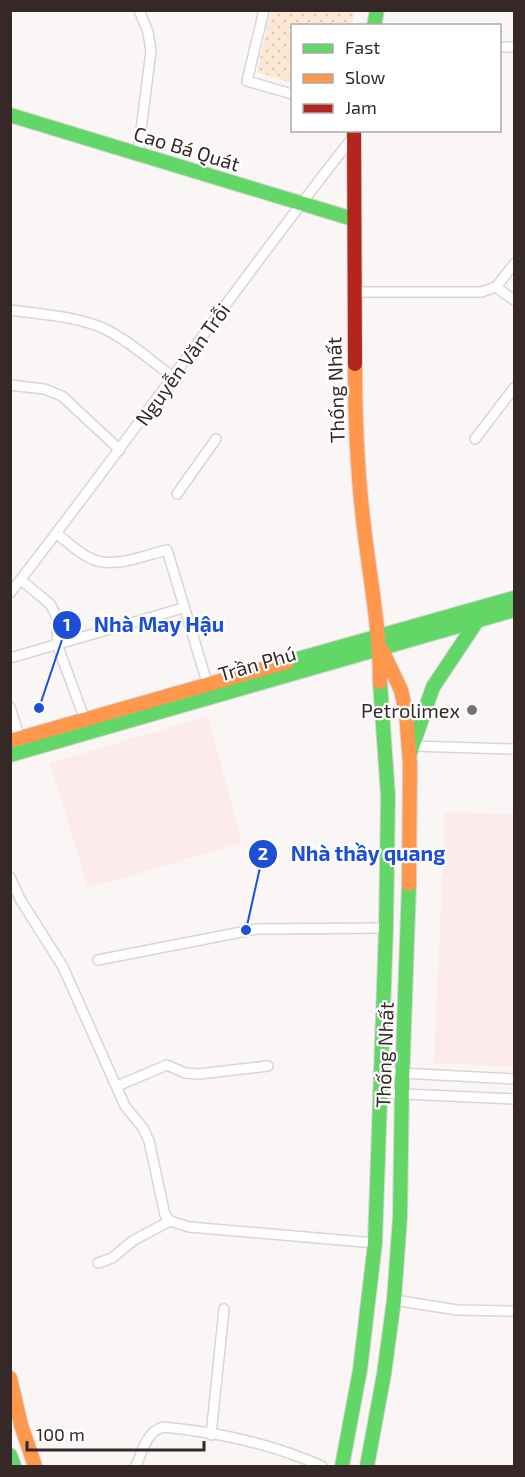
<svg xmlns="http://www.w3.org/2000/svg" width="525" height="1477" viewBox="0 0 525 1477" font-family="'Exo 2',sans-serif">
  <style>
    .built { fill: #fdeaea }
    .grass { fill: url(#grass-dots) }
    .lines { fill: none; stroke-linecap: round; stroke-linejoin: round }
    .street-casing { stroke: #ddd3d3; stroke-width: 12 }
    .fast-casing { stroke: #ddd3d3; stroke-width: 16 }
    .slow-casing { stroke: #ddd3d3; stroke-width: 16 }
    .jam-casing { stroke: #ddd3d3; stroke-width: 16 }
    .street { stroke: #fefefe; stroke-width: 9 }
    .fast { stroke: #63d668; stroke-width: 14 }
    .slow { stroke: #ff974d; stroke-width: 14 }
    .jam { stroke: #b3261e; stroke-width: 14 }
    .poi-dot { fill: #7b7070; stroke: #fff; stroke-width: 2 }
    .labels { text-anchor: middle; dominant-baseline: central; stroke-width: 4.5; stroke-linejoin: round; paint-order: stroke }
    .street-label { font-size: 20px; fill: #372828; stroke: #fff }
    .poi-label { font-size: 20px; fill: #372828; stroke: #fff; text-anchor: end }
    .leader { fill: none; stroke: #1d4ed8; stroke-width: 2 }
    .callout-dot { fill: #1d4ed8; stroke: #fff; stroke-width: 2 }
    .mark-label { font-size: 18px; text-anchor: middle; font-weight: bold; fill: #fff }
    .callout-label { font-size: 21px; text-anchor: middle; font-weight: bold; fill: #1d4ed8; stroke: #fff; stroke-width: 4.5; stroke-linejoin: round; paint-order: stroke }
  </style>
  <defs>
    <pattern id="grass-dots" width="8" height="8" patternUnits="userSpaceOnUse" patternTransform="scale(1.5)"><rect width="8" height="8" fill="#fce8d5"/><path d="M2 2h.1M6 6h.1" fill="none" stroke="#d9c7b7" stroke-width="1.8" stroke-linecap="round"/></pattern>
  </defs>
  <rect width="100%" height="100%" fill="#faf6f6"/>
  <g class="built">
    <path d="M 208,716 L 242,843 L 88,888 L 50,763 Z"/>
    <path d="M 445,812 L 514,814 L 514,1067 L 434,1063 Z"/>
  </g>
  <path class="grass" d="M 271,11 L 271,10 L 355,11 L 352,25 L 292,26 L 292,83 L 257,72 Z"/>
  <g class="lines">
    <defs>
      <g id="street">
        <path d="M 264,10 L 247,81 L 292,94"/>
        <path d="M 500,47 L 514,47"/>
        <path d="M 138,154 L 151,51 L 148,32 L 139,10"/>
        <path d="M 496,287 L 514,300"/>
        <path d="M 353,292 L 481,292 L 496,287 L 514,264"/>
        <path d="M 10,310 C 40,314 75,316 103,328 C 128,340 150,360 172,376"/>
        <path d="M 10,385 L 44,389 L 62,396 L 120,450"/>
        <path d="M 475,439 L 514,388"/>
        <path d="M 177,494 L 216,439"/>
        <path d="M 57,534 C 68,542 79,554 92,559 C 114,569 145,555 167,550 L 209,689"/>
        <path d="M 21,580 L 50,604 L 58,619 L 57,644 L 85,720"/>
        <path d="M 10,593 C 128,443 235,286 353,137"/>
        <path d="M 10,658 L 183,608"/>
        <path d="M 10,707 L 21,743"/>
        <path d="M 412,746 L 514,749"/>
        <path d="M 10,877 L 20,899 L 63,967 L 125,1106 L 143,1128 L 149,1141 L 165,1215 L 170,1221 L 189,1227 L 375,1243"/>
        <path d="M 98,960 L 257,929 L 386,928"/>
        <path d="M 382,1072 L 514,1079"/>
        <path d="M 117,1086 L 167,1065 L 185,1073 L 199,1074 L 268,1066"/>
        <path d="M 381,1093 L 514,1099"/>
        <path d="M 98,1263 L 112,1258 L 134,1240 L 170,1221"/>
        <path d="M 394,1300 L 457,1310 L 514,1311"/>
        <path d="M 211,1435 L 224,1309"/>
        <path d="M 136,1466 C 142,1452 146,1432 163,1427 C 217,1432 272,1444 322,1466"/>
      </g>
      <g id="fast">
        <path d="M 374,26 L 377,10"/>
        <path d="M 10,115 L 353,219"/>
        <path d="M 287,662 L 514,598"/>
        <path d="M 410,753 L 433,687 L 477,621"/>
        <path d="M 10,755 L 514,610"/>
        <path d="M 10,1455 L 14,1466"/>
        <path d="M 342,1466 L 360,1370 L 375,1243 L 386,928 L 388,796 L 380,682"/>
        <path d="M 367,1466 L 384,1374 L 394,1300 L 400,1217 L 402,1083 L 409,884"/>
      </g>
      <g id="slow">
        <path d="M 355,364 C 355,416 357,467 363,519 C 369,574 380,627 380,682"/>
        <path d="M 382,650 L 401,690 L 406,712 L 410,764 L 409,884"/>
        <path d="M 10,741 L 287,662"/>
        <path d="M 10,1378 L 21,1425 L 35,1466"/>
      </g>
      <path id="jam" d="M 354,130 L 355,364"/>
    </defs>
    <use href="#street" class="street-casing"/>
    <use href="#fast" class="fast-casing"/>
    <use href="#slow" class="slow-casing"/>
    <use href="#jam" class="jam-casing"/>
    <use href="#street" class="street"/>
    <use href="#fast" class="fast"/>
    <use href="#slow" class="slow"/>
    <use href="#jam" class="jam"/>
  </g>
  <circle class="poi-dot" cx="472" cy="710" r="6"/>
  <g class="labels">
    <g class="street-label">
      <text transform="translate(187 148) rotate(17)">Cao Bá Quát</text>
      <text transform="translate(182 364) rotate(-54)">Nguyễn Văn Trỗi</text>
      <text transform="translate(335 390) rotate(-92)">Thống Nhất</text>
      <text transform="translate(257 663) rotate(-16)">Trần Phú</text>
      <text transform="translate(384 1055) rotate(-88)">Thống Nhất</text>
    </g>
    <g class="poi-label">
      <text x="460" y="710">Petrolimex</text>
    </g>
  </g>
  <path class="leader" d="M39 708L67 625M246 930L263 854"/>
  <g class="callout-dot">
    <circle cx="39" cy="708" r="6"/>
    <circle cx="246" cy="930" r="6"/>
    <circle cx="67" cy="625" r="15"/>
    <circle cx="263" cy="854" r="15"/>
  </g>
  <g class="mark-label">
    <text x="67" y="631">1</text>
    <text x="263" y="860">2</text>
  </g>
  <g class="callout-label">
    <text x="159" y="632">Nhà May Hậu</text>
    <text x="368" y="861">Nhà thầy quang</text>
  </g>
  <rect width="525" height="1477" fill="none" stroke="#372828" stroke-width="24"/>
  <rect x="291" y="24" width="210" height="108" fill="#ffffff" stroke="#afa9a9" stroke-width="1.5"/>
  <rect x="303" y="44" width="30" height="9" fill="#63d668" stroke="#afa9a9" stroke-width="1.5"/>
  <text x="345" y="54" font-size="18" fill="#372828">Fast</text>
  <rect x="303" y="74" width="30" height="9" fill="#ff974d" stroke="#afa9a9" stroke-width="1.5"/>
  <text x="345" y="84" font-size="18" fill="#372828">Slow</text>
  <rect x="303" y="104" width="30" height="9" fill="#b3261e" stroke="#afa9a9" stroke-width="1.5"/>
  <text x="345" y="114" font-size="18" fill="#372828">Jam</text>
  <path d="M27 1441v9h177v-9" fill="none" stroke="#372828" stroke-width="3"/>
  <text x="36" y="1441" font-size="18" fill="#372828" stroke="#ffffff" stroke-width="4.5" paint-order="stroke">100 m</text>
</svg>
